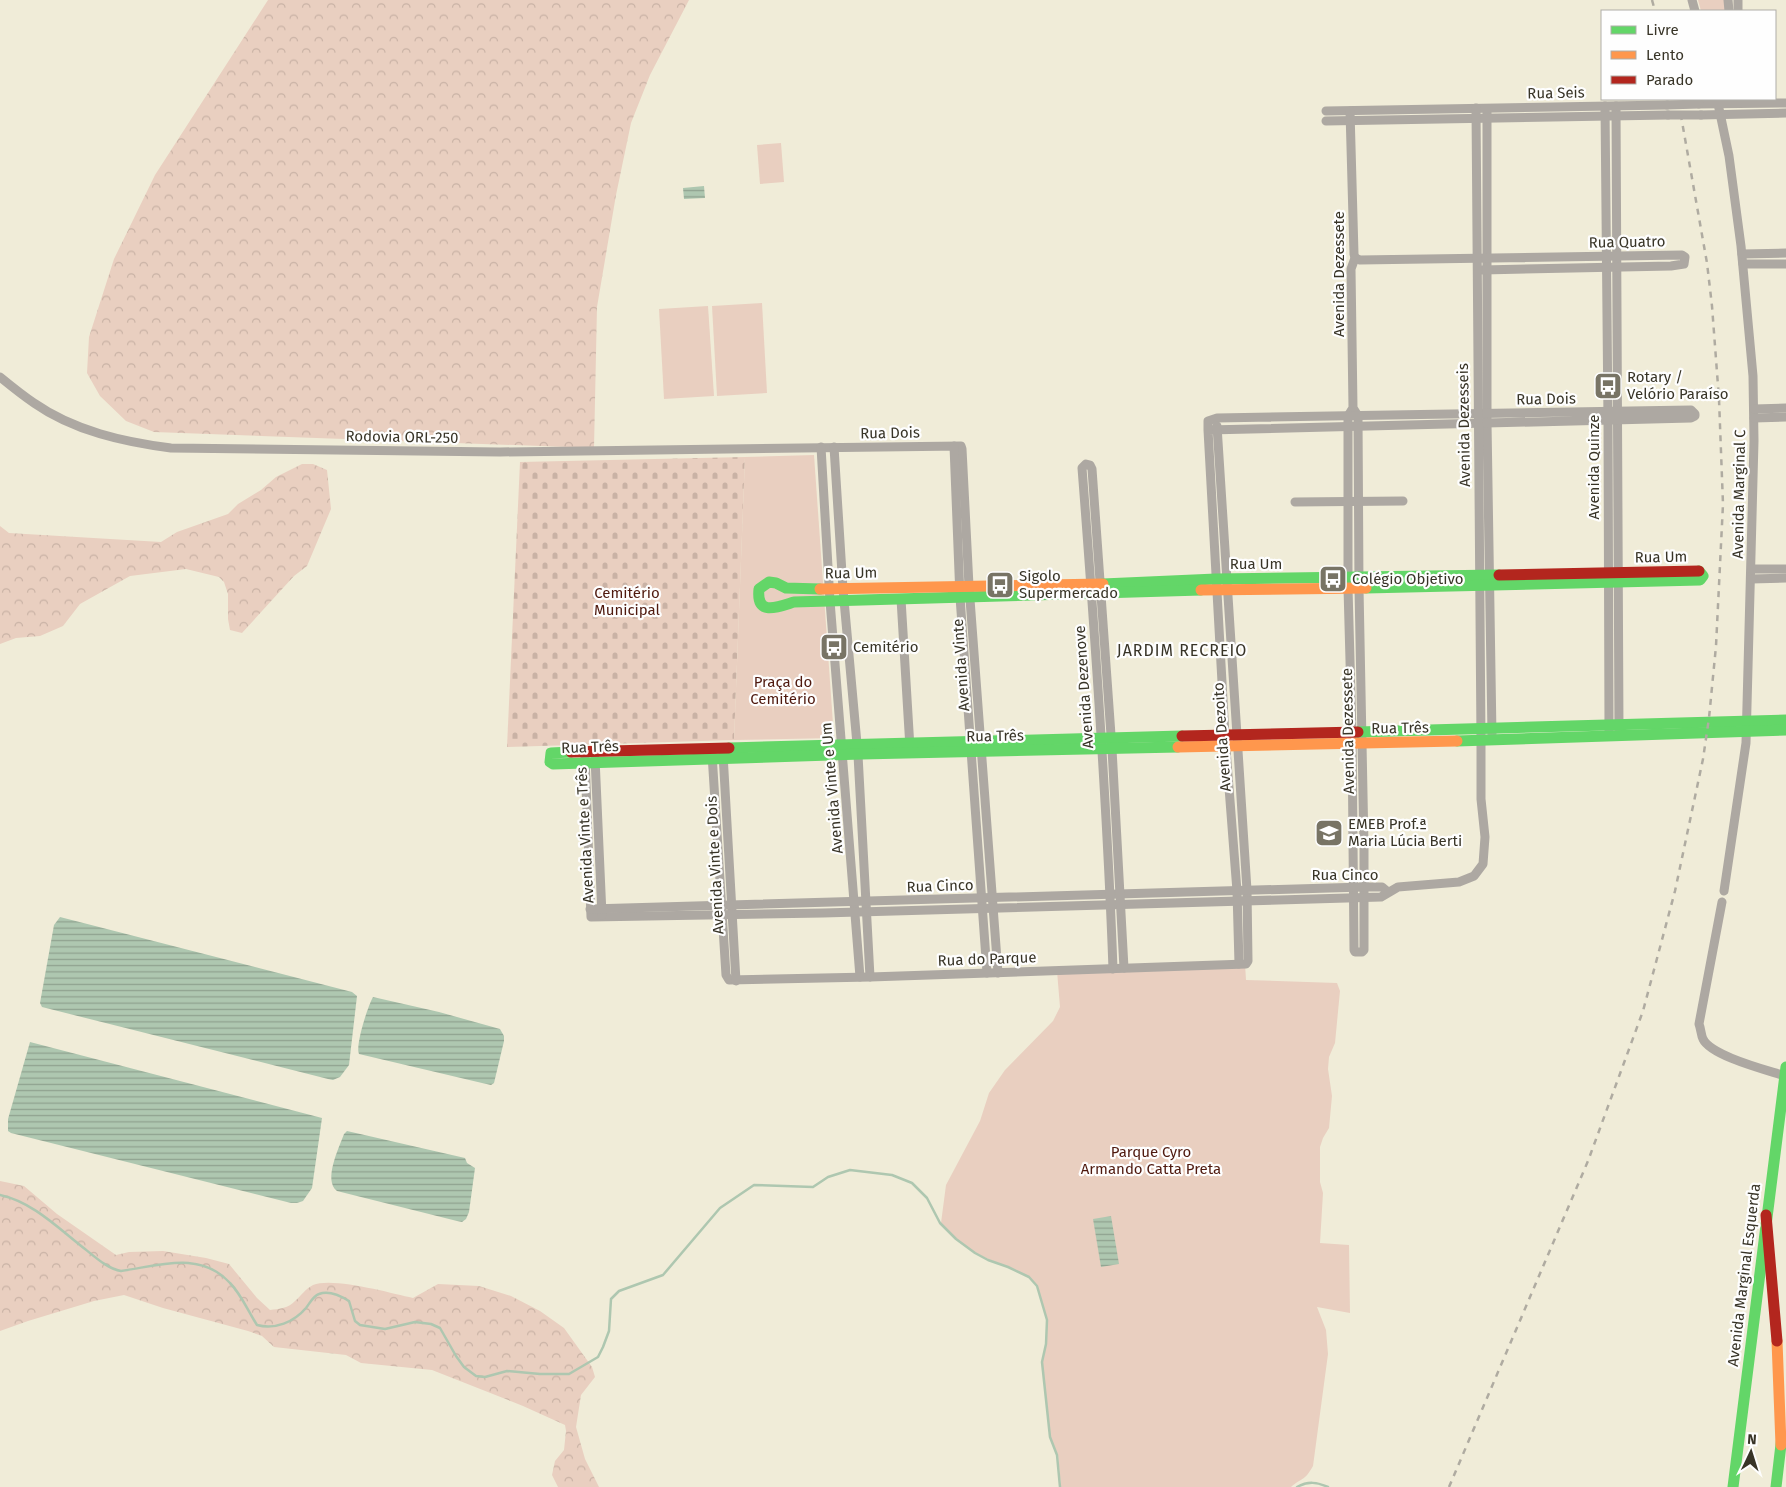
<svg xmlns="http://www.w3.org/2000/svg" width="1786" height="1487" viewBox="0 0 1786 1487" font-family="'Fira Sans',sans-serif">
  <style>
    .forest { fill: url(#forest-crowns) }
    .cemetery { fill: url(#cemetery-stones) }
    .park { fill: #e9cfc0 }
    .water { fill: url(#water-rules) }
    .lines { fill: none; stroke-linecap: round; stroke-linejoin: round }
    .stream { stroke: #aec7b0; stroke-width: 2.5 }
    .street { stroke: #ada8a2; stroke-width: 9 }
    .fast { stroke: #63d668; stroke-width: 11 }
    .slow { stroke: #ff974d; stroke-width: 11 }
    .jam { stroke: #b3261e; stroke-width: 11 }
    .rail { stroke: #afaba1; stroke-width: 2.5; stroke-dasharray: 6 6; stroke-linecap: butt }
    .street-bridge { stroke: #ada8a2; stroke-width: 9 }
    .labels { text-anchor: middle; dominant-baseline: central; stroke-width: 4.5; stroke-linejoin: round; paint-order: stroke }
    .street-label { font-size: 15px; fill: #383427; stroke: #fefefe }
    .poi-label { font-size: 15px; fill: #383427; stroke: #fefefe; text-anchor: start }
    .park-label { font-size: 15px; fill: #4f190e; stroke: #fefefe }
    .neighbourhood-label { font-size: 16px; letter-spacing: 1px; fill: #383427; stroke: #fefefe }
  </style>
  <defs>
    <pattern id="forest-crowns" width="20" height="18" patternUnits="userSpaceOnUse" patternTransform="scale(1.25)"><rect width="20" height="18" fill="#e9cfc0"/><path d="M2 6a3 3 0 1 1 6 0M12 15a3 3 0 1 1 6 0" fill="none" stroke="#c9b2a5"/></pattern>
    <pattern id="cemetery-stones" width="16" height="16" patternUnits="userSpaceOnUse" patternTransform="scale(1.25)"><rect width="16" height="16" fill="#e9cfc0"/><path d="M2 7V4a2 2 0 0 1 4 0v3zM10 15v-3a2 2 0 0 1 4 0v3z" fill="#c9b2a5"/></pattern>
    <pattern id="water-rules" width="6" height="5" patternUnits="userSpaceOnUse" patternTransform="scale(1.25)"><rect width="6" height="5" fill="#aec7b0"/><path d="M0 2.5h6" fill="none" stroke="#8fa28f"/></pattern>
  </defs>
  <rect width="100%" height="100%" fill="#f0ecd8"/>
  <g class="forest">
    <path d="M 268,0 L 689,0 L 650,75 L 631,123 L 616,195 L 597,307 L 594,448 L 154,432 L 126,421 L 100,396 L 87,373 L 89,337 L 114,259 L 155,175 Z"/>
    <path d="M 302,464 L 313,464 L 327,470 L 331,509 L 307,566 L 294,576 L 242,633 L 230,630 L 228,619 L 228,594 L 224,582 L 219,577 L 186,569 L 130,576 L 80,604 L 63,626 L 40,636 L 16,638 L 0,644 L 0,526 L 9,533 L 161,542 L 177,532 L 228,514 L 238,504 L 261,490 L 276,477 Z"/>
    <path d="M 0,1181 L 24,1186 L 57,1214 L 116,1255 L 129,1252 L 163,1251 L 206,1258 L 229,1264 L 257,1298 L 270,1310 C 279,1309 289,1308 295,1301 C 301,1296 305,1289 313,1285 C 333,1277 390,1293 413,1298 L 438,1284 L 479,1286 L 511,1296 L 540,1311 L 564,1328 L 592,1367 L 595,1377 L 581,1395 L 576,1427 L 585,1459 L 599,1487 L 558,1487 L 552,1475 L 555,1461 L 564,1450 L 566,1431 L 565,1425 L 523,1406 L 432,1370 L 361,1363 L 346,1355 L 274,1347 L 262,1336 L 248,1331 L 163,1308 L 124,1295 L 94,1301 L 28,1321 L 0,1331 Z"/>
  </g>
  <path class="cemetery" d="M 745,457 L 734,740 L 507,747 L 520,462 Z"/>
  <g class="park">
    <path d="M 1698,0 L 1725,0 L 1725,11 L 1701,11 Z"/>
    <path d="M 781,143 L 784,182 L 760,184 L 757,145 Z"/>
    <path d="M 762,303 L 767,393 L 717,396 L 712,306 Z"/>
    <path d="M 708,306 L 714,396 L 664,399 L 659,309 Z"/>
    <path d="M 814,455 L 834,738 L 734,740 L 745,457 Z"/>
    <path d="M 1245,964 L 1246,980 L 1337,983 L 1340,991 L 1335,1043 L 1329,1057 L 1328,1069 L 1332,1096 L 1329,1128 L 1323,1138 L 1320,1147 L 1320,1182 L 1323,1193 L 1320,1243 L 1349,1245 L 1350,1313 L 1317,1307 L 1326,1330 L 1328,1354 L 1313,1466 C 1304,1482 1302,1477 1291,1487 L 1061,1487 L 1058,1455 L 1050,1436 L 1042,1362 L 1046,1344 L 1047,1320 L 1037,1286 L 1029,1277 L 975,1253 L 956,1239 L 941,1223 L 946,1185 L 980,1121 L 989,1093 L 1005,1070 L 1053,1021 L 1060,1007 L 1057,971 Z"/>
  </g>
  <g class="water">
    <path d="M 704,186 L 705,198 L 684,199 L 683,188 Z"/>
    <path d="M 60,917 L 352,992 L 357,996 L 349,1065 L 340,1077 L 333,1080 L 328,1079 L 42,1007 L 40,1003 L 54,925 Z"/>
    <path d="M 373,997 L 439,1012 L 500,1029 L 504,1036 L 504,1041 L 494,1083 L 491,1085 L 482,1083 L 359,1054 C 355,1045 368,1006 373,997 Z"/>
    <path d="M 30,1042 L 322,1118 L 312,1188 L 303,1201 L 297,1203 L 291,1203 L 11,1133 L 8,1131 L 8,1119 Z"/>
    <path d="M 347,1131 L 465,1158 L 467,1163 L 475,1168 L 469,1212 L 466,1219 L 462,1222 L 457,1221 L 337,1191 C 323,1180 339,1148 344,1134 Z"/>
    <path d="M 1111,1216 L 1119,1264 L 1101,1267 L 1093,1219 Z"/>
  </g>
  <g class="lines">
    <g class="stream">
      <path d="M 0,1195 C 33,1202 59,1229 85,1249 C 95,1257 108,1269 121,1271 C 158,1266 200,1250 230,1283 C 241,1294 248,1311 257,1325 C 275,1330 294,1322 306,1308 C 310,1303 313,1296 319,1294 C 329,1290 341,1296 349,1301 L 355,1321 L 360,1325 L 385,1329 L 415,1322 L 431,1324 L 440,1328 L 456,1356 L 464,1367 L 476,1376 L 485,1377 L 507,1371 L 540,1374 L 569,1374 L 598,1357 L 603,1347 L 609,1331 L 611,1299 L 619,1291 L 663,1275 L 720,1208 L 754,1185 L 813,1187 L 828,1177 L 850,1170 L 892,1175 L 912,1183 L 927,1198 L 940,1223 L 956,1239 L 975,1253 L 988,1260 L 1008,1267 L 1029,1277 L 1037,1286 L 1047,1320 L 1046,1344 L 1042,1362 L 1050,1437 L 1057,1455 L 1060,1487"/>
      <path d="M 1297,1487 C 1308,1481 1317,1482 1328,1487"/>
    </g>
    <g class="street">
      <path d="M 1692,0 L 1695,11"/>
      <path d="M 1728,0 L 1729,11"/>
      <path d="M 1738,0 L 1738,11"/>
      <path d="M 1717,99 L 1729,156 L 1741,246 L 1753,376 L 1754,441 L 1746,743 L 1724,891"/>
      <path d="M 1699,104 L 1786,103"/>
      <path d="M 1605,106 L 1608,421 L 1609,731"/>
      <path d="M 1616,106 L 1619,731"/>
      <path d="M 1487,109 L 1487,423 L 1492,735"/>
      <path d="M 1326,111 L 1667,105"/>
      <path d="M 1350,111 L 1354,254 L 1355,258 L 1351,269 L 1353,408 L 1358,416 L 1359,588 L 1364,846 L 1364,950 L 1362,952 L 1355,952 L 1354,950 L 1352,733 L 1348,588 L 1348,416 L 1353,408"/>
      <path d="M 1701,115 L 1786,113"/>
      <path d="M 1326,121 L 1668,115"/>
      <path d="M 1742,254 L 1786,253"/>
      <path d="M 1355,258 L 1360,260 L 1682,255 L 1685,257 L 1684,264 L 1671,266 L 1482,270"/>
      <path d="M 1743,264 L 1786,264"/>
      <path d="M 0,377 C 11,386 22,395 34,403 C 74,431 124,442 171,448 L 500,452 L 961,446 L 962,449 L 969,586 L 998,973"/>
      <path d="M 1754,409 L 1786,408"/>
      <path d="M 1754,418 L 1786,417"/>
      <path d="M 1208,430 L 1691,418 L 1695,416 L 1695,414 L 1691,410 L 1217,418 L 1208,421 L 1208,430 L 1225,736 L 1237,891 L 1239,964"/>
      <path d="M 954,446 L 960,597 L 987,973"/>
      <path d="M 821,447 L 830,601 L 860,977"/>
      <path d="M 834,447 L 843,589 L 858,755 L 870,977"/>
      <path d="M 1295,502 L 1403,501"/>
      <path d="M 1752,569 L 1786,569"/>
      <path d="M 1751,579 L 1786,578"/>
      <path d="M 901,599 L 910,748"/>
      <path d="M 712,754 L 726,975 L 729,980 L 870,977 L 1246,964 L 1248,961 L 1247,890 L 1217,426"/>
      <path d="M 723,754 L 736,981"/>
      <path d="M 585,757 L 591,917 L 823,913 L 1381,897 L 1398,887 L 1459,882 L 1474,876 L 1483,864 L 1485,837 L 1481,799 L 1481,740 L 1476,108"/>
      <path d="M 595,758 L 602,915"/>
      <path d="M 1722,902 L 1699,1024 C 1701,1029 1701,1035 1703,1039 C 1711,1056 1767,1070 1785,1076"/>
      <path d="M 590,909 L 1364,887 L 1382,887 L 1388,892"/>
      <path d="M 1113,969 C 1107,802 1095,635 1082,468 L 1086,464 L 1090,465 L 1092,469 L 1112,749 L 1124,968"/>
    </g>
    <g class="fast">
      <path d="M 1103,584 L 1216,579 L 1499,575"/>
      <path d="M 1366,588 L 1700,580 L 1703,576 L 1699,571"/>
      <path d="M 820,589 L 786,588 L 776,583 L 769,582 L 759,589 C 756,617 778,607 794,602 L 1201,590"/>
      <path d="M 1358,732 L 1786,720"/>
      <path d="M 1457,741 L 1786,730"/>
      <path d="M 729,748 L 1182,736"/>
      <path d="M 571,752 L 551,753 L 550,762 L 553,764 L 861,754 L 1178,747"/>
      <path d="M 1733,1487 L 1786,1067"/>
      <path d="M 1776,1487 L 1782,1436"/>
    </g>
    <g class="slow">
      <path d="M 820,589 L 1103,584"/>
      <path d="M 1201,590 L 1366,588"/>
      <path d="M 1178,747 L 1457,741"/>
      <path d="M 1777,1341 L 1781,1445"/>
    </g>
    <g class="jam">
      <path d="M 1499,575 L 1699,571"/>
      <path d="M 1182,736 L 1358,732"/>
      <path d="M 571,752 L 729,748"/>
      <path d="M 1766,1215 L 1777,1341"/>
    </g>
    <g class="rail">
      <path d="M 1652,0 L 1655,11"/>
      <path d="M 1449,1487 L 1588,1161 L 1643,1011 L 1675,891 L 1703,759 L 1709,718 L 1716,646 L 1723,504 L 1719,399 L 1712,306 L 1707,263 L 1678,99"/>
    </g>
    <g class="street-bridge">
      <path d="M 1667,105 L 1699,104"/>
      <path d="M 1668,115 L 1701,115"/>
    </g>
  </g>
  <defs>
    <symbol id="bus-square" viewBox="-11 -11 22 22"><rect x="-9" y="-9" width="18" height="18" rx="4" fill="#787465" stroke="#fefefe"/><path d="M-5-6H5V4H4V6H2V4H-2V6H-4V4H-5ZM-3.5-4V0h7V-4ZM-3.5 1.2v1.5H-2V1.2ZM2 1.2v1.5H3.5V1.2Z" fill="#fff"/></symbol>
    <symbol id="school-square" viewBox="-11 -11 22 22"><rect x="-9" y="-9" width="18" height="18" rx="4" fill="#787465" stroke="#fefefe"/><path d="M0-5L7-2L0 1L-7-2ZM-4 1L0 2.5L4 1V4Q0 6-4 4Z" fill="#fff"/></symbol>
  </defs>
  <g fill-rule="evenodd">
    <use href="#bus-square" x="1592" y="370" width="32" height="32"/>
    <use href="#bus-square" x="1317" y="563" width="32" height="32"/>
    <use href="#bus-square" x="984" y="569" width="32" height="32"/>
    <use href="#bus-square" x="818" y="631" width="32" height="32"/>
    <use href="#school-square" x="1313" y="817" width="32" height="32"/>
  </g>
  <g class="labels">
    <g class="street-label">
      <text transform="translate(1556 93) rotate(-1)">Rua Seis</text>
      <text transform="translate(1627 242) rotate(-1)">Rua Quatro</text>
      <text transform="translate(1339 274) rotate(-90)">Avenida Dezessete</text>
      <text transform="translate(1546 399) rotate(-1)">Rua Dois</text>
      <text transform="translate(1464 425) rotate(-91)">Avenida Dezesseis</text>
      <text transform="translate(890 433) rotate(-1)">Rua Dois</text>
      <text transform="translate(402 437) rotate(1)">Rodovia ORL-250</text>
      <text transform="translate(1594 467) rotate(-90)">Avenida Quinze</text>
      <text transform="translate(1739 494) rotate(-89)">Avenida Marginal C</text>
      <text transform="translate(1661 557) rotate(-1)">Rua Um</text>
      <text x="1256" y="564">Rua Um</text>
      <text transform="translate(851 573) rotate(-1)">Rua Um</text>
      <text transform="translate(961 665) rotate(-94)">Avenida Vinte</text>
      <text transform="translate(1084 687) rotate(-94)">Avenida Dezenove</text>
      <text transform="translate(1400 728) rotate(-1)">Rua Três</text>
      <text transform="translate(1348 731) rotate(-91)">Avenida Dezessete</text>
      <text transform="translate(995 736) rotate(-1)">Rua Três</text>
      <text transform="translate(1222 737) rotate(-94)">Avenida Dezoito</text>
      <text transform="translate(590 747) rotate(-2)">Rua Três</text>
      <text transform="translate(832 788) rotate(-95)">Avenida Vinte e Um</text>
      <text transform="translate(585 835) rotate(-93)">Avenida Vinte e Três</text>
      <text transform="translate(715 865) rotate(-93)">Avenida Vinte e Dois</text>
      <text x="1345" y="875">Rua Cinco</text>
      <text transform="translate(940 886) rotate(-2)">Rua Cinco</text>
      <text transform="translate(987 959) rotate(-2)">Rua do Parque</text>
      <text transform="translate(1744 1275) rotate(-83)">Avenida Marginal Esquerda</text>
    </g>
    <g class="poi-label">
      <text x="1627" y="377">Rotary /<tspan x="1627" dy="17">Velório Paraíso</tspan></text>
      <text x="1019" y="576">Sigolo<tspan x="1019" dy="17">Supermercado</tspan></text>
      <text x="1352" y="579">Colégio Objetivo</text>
      <text x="853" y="647">Cemitério</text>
      <text x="1348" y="824">EMEB Prof.ª<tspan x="1348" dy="17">Maria Lúcia Berti</tspan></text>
    </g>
    <g class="park-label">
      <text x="627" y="593">Cemitério<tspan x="627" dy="17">Municipal</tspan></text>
      <text x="783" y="682">Praça do<tspan x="783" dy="17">Cemitério</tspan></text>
      <text x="1151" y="1152">Parque Cyro<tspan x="1151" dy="17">Armando Catta Preta</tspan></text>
    </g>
    <g class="neighbourhood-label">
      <text x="1182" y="650">JARDIM RECREIO</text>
    </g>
  </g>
  <rect x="1601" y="10" width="175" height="90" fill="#fefefe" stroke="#afada8"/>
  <rect x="1611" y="26" width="25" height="8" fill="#63d668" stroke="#afada8"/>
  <text x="1646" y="35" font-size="15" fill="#383427">Livre</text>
  <rect x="1611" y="51" width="25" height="8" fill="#ff974d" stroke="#afada8"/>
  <text x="1646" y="60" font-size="15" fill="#383427">Lento</text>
  <rect x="1611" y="76" width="25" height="8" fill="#b3261e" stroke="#afada8"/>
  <text x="1646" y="85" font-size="15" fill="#383427">Parado</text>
  <g transform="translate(1751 1452) rotate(4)" stroke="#fefefe" stroke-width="4" paint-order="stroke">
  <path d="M0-4L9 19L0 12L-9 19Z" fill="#383427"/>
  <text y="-8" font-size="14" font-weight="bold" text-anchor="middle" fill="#383427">N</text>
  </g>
</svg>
